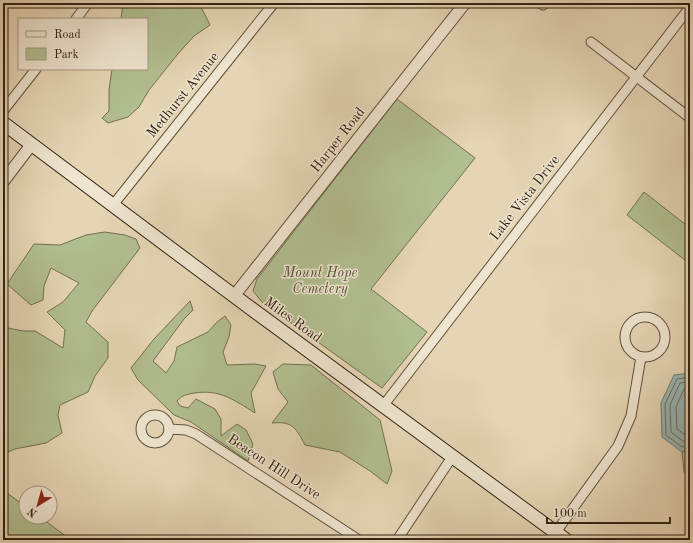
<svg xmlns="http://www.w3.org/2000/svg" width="693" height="543" viewBox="0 0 693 543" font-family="'Old Standard TT',serif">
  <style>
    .green { fill: #b1be90; stroke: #727050 }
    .water { fill: #98b7b5; stroke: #6f7c73 }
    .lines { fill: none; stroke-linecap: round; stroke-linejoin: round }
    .shore { stroke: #656d63; stroke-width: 1 }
    .minor-casing { stroke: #5f503a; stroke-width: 11 }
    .tertiary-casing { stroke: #5f503a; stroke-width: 13 }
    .secondary-casing { stroke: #322311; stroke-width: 15 }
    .minor { stroke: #eee4cf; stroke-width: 9 }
    .tertiary { stroke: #eee4cf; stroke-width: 11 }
    .secondary { stroke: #eee4cf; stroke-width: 13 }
    .labels { text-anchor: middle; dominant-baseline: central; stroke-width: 3; stroke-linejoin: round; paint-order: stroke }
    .street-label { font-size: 14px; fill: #322311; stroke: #eee4cf }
    .park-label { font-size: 14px; font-style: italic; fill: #524a31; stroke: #eee4cf }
  </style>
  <rect width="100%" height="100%" fill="#e5d5b5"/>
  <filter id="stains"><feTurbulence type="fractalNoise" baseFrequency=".005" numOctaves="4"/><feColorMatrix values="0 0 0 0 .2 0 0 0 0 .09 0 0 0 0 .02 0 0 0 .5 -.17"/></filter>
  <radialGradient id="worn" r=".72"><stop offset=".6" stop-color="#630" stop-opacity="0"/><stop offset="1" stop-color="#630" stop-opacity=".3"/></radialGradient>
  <g class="green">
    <path d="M 123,3 L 202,3 L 201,7 L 210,25 L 194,36 L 177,55 L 149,90 L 139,107 L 128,117 L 108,123 L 102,118 L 109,111 L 109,90 L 112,69 L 147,69 L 147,19 L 121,19 Z"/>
    <path d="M 397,99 L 475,158 L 371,289 L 427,332 L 382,388 L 262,302 L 253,291 L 257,279 Z"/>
    <path d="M 644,192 L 690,228 L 690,264 L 627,215 Z"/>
    <path d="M 105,232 L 125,235 L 136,239 L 140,248 L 92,311 L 86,322 L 108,342 L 108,358 L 95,376 L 88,392 L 60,405 L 58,415 L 62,433 L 46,443 L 15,449 L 3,454 L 3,327 L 23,331 L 35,331 L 63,348 L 65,330 L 47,312 L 63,302 L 79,283 L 51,268 L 44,286 L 43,300 L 31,305 L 7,284 L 34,244 L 60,245 L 86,235 Z"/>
    <path d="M 190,301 L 193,310 L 184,319 L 153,361 L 166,373 L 174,361 L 177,347 L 208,332 L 217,322 L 225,316 L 231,325 L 229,337 L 223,352 L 227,365 L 255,364 L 266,366 L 251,393 L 255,413 C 234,400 220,389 194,393 C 186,395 182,395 177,401 L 180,406 L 188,408 L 196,399 L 215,409 L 221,419 L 221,436 L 237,424 L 246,430 L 253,444 L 248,461 L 191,422 L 174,415 L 138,380 L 131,368 L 154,339 Z"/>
    <path d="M 283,364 L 311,365 L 380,420 L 392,471 L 387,484 L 370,471 L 340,452 L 305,445 C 296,428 293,421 272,423 L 288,402 L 278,389 L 273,372 Z"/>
    <path d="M 690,448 L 690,477 L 684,472 L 682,452 Z"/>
    <path d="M 3,490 L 26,507 L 26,517 L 40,517 L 71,540 L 3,540 Z"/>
  </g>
  <path class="water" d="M 690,373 L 690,448 L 682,452 L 662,437 L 661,403 L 674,375 Z"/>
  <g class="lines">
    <g class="shore">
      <path d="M 690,377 L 677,379 L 665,404 L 666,435 L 682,447 L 690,445"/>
      <path d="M 690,382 L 680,383 L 670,405 L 671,432 L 683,441 L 690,440"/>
      <path d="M 690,388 L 684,389 L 676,407 L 677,429 L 684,434 L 690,434"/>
    </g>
    <defs>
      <g id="minor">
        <path d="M 540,3 L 543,5"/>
        <path d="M 76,19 L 88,3"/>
        <path d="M 591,42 L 690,118"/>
        <path d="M 3,111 L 36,69"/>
        <path d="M 113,205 L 274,3"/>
        <circle cx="645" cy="337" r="20"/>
        <path d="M 383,406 L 690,7"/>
        <circle cx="155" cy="429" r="14"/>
        <path d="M 169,429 L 186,430 L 196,434 L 359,540"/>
        <path d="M 556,532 L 618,446 L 631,416 L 641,357"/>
        <path d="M 397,540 L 452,457"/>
      </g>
      <g id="tertiary">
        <path d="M 3,182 L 31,145"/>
        <path d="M 234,296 L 465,3"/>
      </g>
      <path id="secondary" d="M 3,123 L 249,307 L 566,540"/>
    </defs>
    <use href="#minor" class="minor-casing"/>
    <use href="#tertiary" class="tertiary-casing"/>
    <use href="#secondary" class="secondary-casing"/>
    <use href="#minor" class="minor"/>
    <use href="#tertiary" class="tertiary"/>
    <use href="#secondary" class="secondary"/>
  </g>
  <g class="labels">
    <g class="street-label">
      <text transform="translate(183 95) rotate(-51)">Medhurst Avenue</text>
      <text transform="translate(338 140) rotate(-52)">Harper Road</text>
      <text transform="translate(525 198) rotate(-52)">Lake Vista Drive</text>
      <text transform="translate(293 320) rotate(36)">Miles Road</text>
      <text transform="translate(274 467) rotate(33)">Beacon Hill Drive</text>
    </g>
    <g class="park-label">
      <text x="320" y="273">Mount Hope<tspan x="320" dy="16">Cemetery</tspan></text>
    </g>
  </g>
  <rect width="693" height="543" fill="none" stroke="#e5d5b5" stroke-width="16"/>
  <rect x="4" y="4" width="685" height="535" fill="none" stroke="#322311" stroke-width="2"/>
  <rect x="8" y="8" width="677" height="527" fill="none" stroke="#322311"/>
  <rect x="18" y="18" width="130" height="52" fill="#eee4cf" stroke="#a39783"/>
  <rect x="26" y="31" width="20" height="6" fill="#eee4cf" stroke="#a39783"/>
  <text x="54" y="38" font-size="12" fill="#322311">Road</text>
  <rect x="26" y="48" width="20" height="12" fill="#b1be90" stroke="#a39783"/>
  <text x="54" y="58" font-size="12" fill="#322311">Park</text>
  <g transform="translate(38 505) rotate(217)"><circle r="19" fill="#eee4cf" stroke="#a39783"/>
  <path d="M0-3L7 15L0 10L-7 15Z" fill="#8f2418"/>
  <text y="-6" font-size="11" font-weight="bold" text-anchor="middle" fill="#322311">N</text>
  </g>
  <path d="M547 517v6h123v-6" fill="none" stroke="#322311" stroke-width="2"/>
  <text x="553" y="517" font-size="12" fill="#322311" stroke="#eee4cf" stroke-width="3" paint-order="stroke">100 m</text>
  <rect width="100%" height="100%" filter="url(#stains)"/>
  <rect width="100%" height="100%" fill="url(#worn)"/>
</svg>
